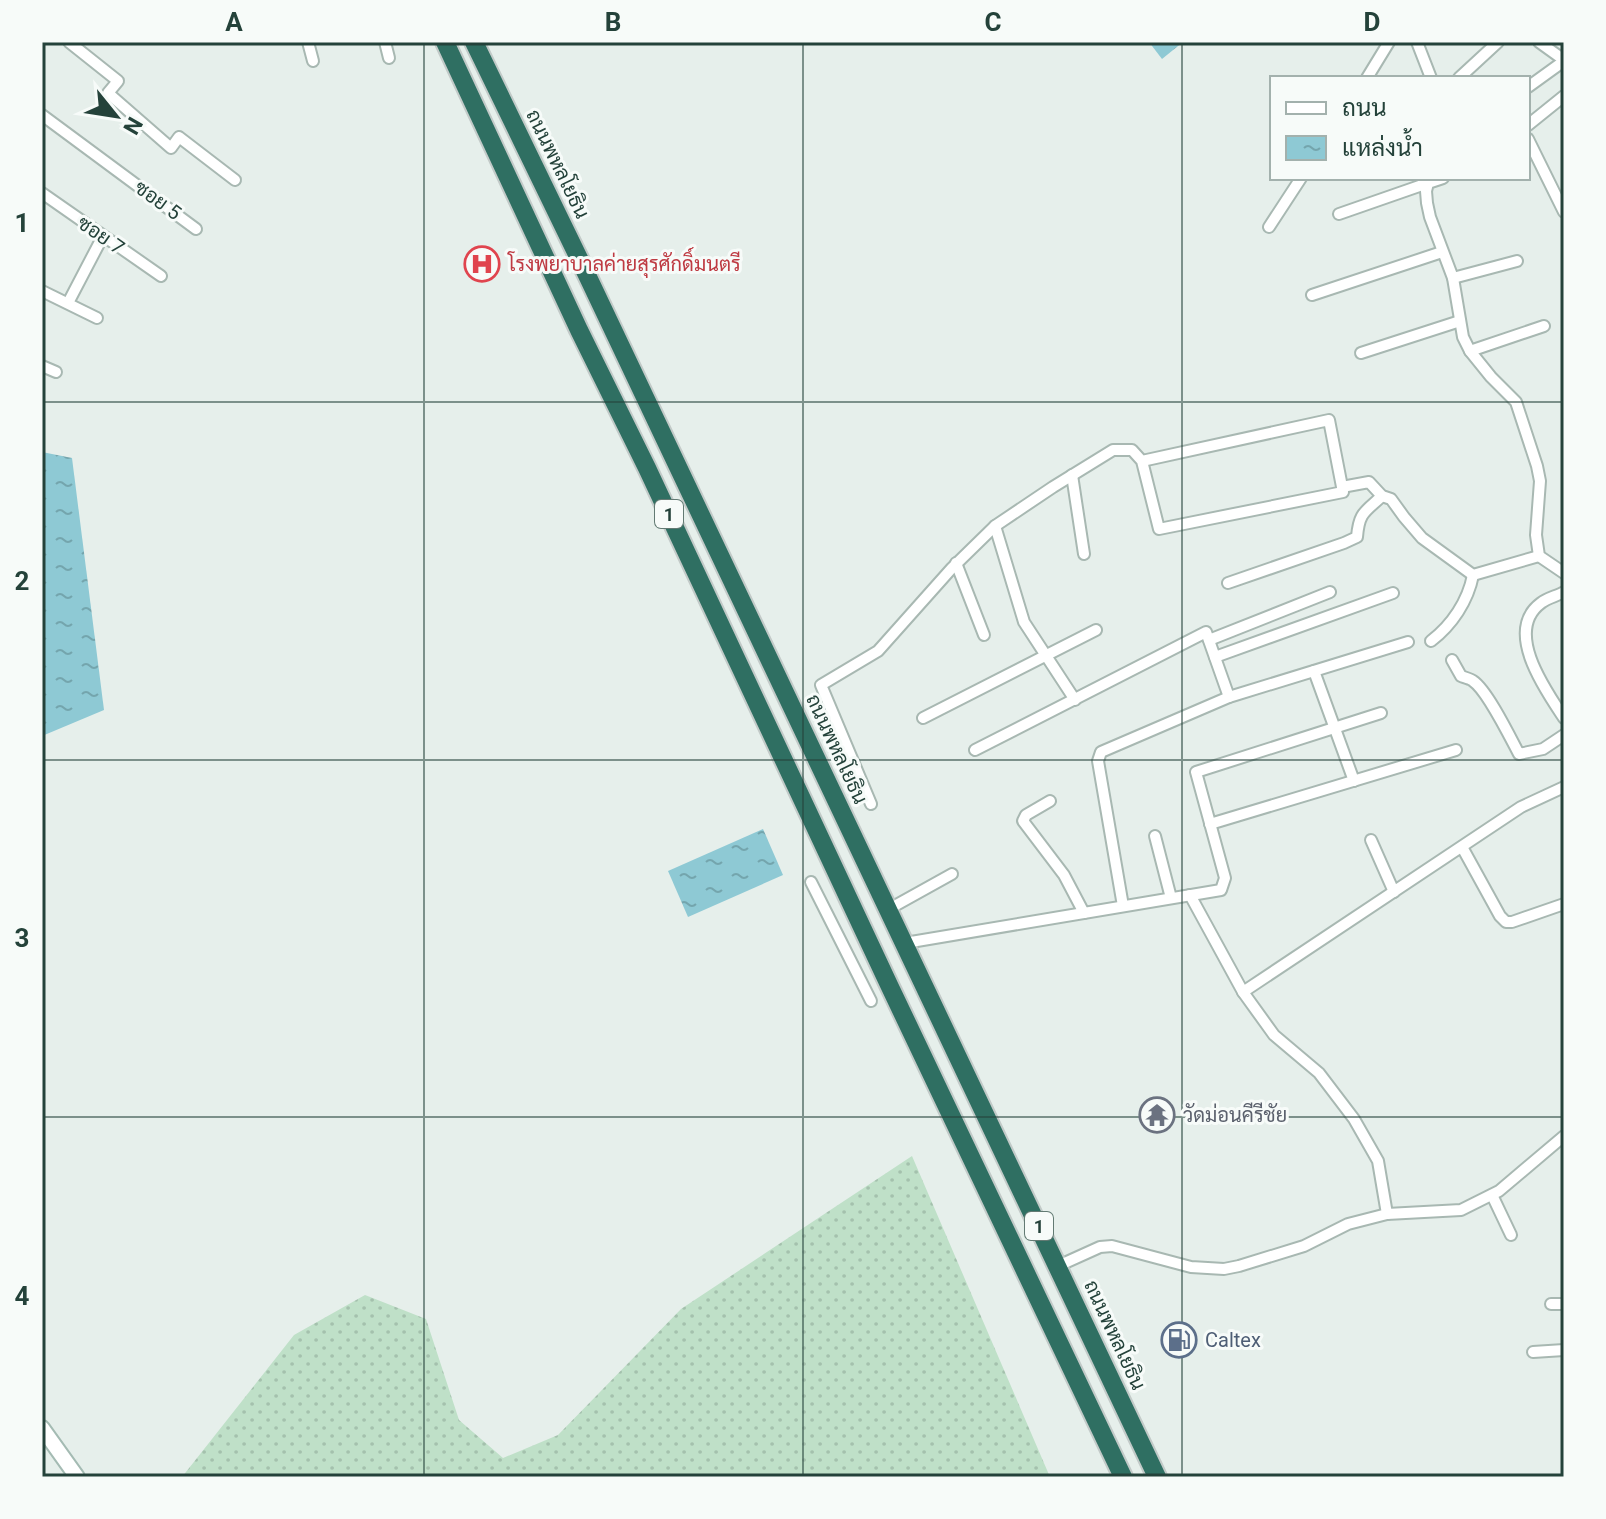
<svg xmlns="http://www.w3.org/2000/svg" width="1606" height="1519" viewBox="0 0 1606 1519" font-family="Roboto,Sarabun,sans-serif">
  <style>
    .grass { fill: url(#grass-dots) }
    .water { fill: url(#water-ripples) }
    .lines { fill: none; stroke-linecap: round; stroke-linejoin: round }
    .street-casing { stroke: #a8b8b2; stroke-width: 14 }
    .secondary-casing { stroke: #a4bbb3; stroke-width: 18 }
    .highway-casing { stroke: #c2cac8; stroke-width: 22 }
    .street { stroke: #fff; stroke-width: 10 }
    .secondary { stroke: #fff; stroke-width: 14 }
    .highway { stroke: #2f6f62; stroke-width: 18 }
    .grid { fill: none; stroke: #24423a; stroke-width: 2; stroke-opacity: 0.55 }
    .labels { text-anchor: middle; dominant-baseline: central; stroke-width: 6; stroke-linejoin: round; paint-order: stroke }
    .shield { fill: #f7fbf9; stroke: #637a73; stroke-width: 2 }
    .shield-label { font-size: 18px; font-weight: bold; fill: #24423a }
    .street-label { font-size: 20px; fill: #24423a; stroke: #f7fbf9 }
    .health-label { font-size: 20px; fill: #be3a42; stroke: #f7fbf9; text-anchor: start }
    .worship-label { font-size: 20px; fill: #5b616d; stroke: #f7fbf9; text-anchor: start }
    .service-label { font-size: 20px; fill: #4e5e75; stroke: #f7fbf9; text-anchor: start }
    .neatline { fill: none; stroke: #24423a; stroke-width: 3 }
    .grid-label { font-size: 26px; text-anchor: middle; font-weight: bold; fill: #24423a }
  </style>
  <defs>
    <pattern id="grass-dots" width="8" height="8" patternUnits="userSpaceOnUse" patternTransform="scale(2)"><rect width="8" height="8" fill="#bfe0c8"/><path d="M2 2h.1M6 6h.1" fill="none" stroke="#a4c1ad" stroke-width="1.8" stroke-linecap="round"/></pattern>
    <pattern id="water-ripples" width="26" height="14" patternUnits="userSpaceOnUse" patternTransform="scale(2)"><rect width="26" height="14" fill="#8ec9d4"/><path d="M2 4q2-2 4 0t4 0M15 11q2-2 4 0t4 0" fill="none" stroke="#74a5ad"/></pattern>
  </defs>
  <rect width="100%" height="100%" fill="#e6efeb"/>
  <path class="grass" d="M 912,1156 L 1050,1477 L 182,1477 L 294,1335 L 365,1295 L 426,1319 L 459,1420 L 503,1458 L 558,1435 L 681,1309 Z"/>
  <g class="water">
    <path d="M 1149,42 L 1183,42 L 1162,59 Z"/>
    <path d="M 42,452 L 72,458 L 104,710 L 42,736 Z"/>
    <path d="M 763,829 L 783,875 L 688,917 L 668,871 Z"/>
  </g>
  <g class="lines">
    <defs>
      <g id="street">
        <path d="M 69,42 L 118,81 L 108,93 L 171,148 L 179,137 L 235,180"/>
        <path d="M 308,42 L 313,61"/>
        <path d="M 385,42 L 389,58"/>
        <path d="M 1417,42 L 1431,78"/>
        <path d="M 1539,42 L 1564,60"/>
        <path d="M 1367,78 L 1389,42"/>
        <path d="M 1459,78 L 1498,42"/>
        <path d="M 1528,87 L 1564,61"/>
        <path d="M 42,115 L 196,229"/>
        <path d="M 1528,125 L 1564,96"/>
        <path d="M 1528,139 L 1564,212"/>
        <path d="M 1443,178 L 1428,183 L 1426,191 L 1427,203 L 1430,217 L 1453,278 L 1463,337 L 1470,351 L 1491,377 L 1516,402 L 1537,466 L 1540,481 L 1536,535 L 1539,556 L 1564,573"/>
        <path d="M 42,193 L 161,276"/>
        <path d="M 1339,214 L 1428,183 L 1430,179"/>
        <path d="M 1269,227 L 1301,178"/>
        <path d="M 1453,278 L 1517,261"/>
        <path d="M 42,291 L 97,318"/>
        <path d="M 1312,295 L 1442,252"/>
        <path d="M 68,303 L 103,236"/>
        <path d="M 1470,351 L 1544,326"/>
        <path d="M 1361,353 L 1460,321"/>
        <path d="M 42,366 L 56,372"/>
        <path d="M 1072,475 L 1084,554"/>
        <path d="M 1342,487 L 1369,482 L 1382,496 L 1391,499 L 1404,517 L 1422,538 L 1473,575 L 1539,556"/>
        <path d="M 995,526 L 1024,622 L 1075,700"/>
        <path d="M 956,563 L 984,635"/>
        <path d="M 1228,583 L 1344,543 L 1357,537 C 1359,512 1365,512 1382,496"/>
        <path d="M 1564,592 C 1557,596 1547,598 1541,603 C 1503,631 1546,691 1564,718"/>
        <path d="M 1209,640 L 1330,592"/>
        <path d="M 1431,641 C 1452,625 1468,601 1473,575"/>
        <path d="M 1215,657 L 1393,593"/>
        <path d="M 1452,660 L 1461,676 C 1463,677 1471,679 1473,681 C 1487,690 1510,737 1519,754 L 1543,749 L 1564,735"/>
        <path d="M 1314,671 L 1354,781"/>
        <path d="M 923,718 L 1096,630"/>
        <path d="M 975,750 L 1206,632 L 1229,697"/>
        <path d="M 1050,801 L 1026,815 L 1023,821 L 1064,875 L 1084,913"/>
        <path d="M 871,804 L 821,685 L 878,651 L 952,568 L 995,526 L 1053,487 L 1113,450 L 1132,450 L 1142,461 L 1159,529 L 1343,492 L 1329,420 L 1142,461"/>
        <path d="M 1210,824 L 1456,750"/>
        <path d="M 1155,836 L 1171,898"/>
        <path d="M 1371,840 L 1394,892"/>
        <path d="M 1462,847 L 1500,916 L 1506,922 L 1512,922 L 1564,904"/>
        <path d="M 811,882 L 871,1001"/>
        <path d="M 1190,895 L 1243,992 L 1274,1035 L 1319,1073 L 1354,1119 L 1378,1161 L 1387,1214"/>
        <path d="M 1123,906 L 1098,761 L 1101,752 L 1229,697 L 1408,642"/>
        <path d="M 889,909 L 952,874"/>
        <path d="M 905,943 L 1221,890 L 1225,878 L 1196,772 L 1381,713"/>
        <path d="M 1243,992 L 1521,807 L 1564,787"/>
        <path d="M 1492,1195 L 1511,1235"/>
        <path d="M 1058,1266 L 1100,1247 L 1112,1246 L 1191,1267 L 1224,1269 L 1239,1266 L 1304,1246 L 1348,1224 L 1387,1214 L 1461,1210 L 1499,1191 L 1564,1136"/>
        <path d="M 1551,1304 L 1564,1304"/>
        <path d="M 1533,1352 L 1564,1350"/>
      </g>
      <path id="secondary" d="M 42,1428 L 77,1477"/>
      <g id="highway">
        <path d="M 445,42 L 579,330 L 647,468 L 890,987 L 1123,1477"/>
        <path d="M 474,42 L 587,275 L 1157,1477"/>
      </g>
    </defs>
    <use href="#street" class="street-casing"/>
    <use href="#secondary" class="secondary-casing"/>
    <use href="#highway" class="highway-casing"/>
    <use href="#street" class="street"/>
    <use href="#secondary" class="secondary"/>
    <use href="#highway" class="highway"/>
  </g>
  <path class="grid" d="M 424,42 L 424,1477M 803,42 L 803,1477M 1182,42 L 1182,1477M 42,402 L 1564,402M 42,760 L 1564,760M 42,1117 L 1564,1117"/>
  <defs>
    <symbol id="hospital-ring" viewBox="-11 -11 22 22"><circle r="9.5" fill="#f7fbf9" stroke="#e0444e" stroke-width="1.5"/><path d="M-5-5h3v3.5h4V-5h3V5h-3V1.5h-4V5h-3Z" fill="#e0444e"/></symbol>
    <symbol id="temple-ring" viewBox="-11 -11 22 22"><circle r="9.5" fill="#f7fbf9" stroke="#6b7280" stroke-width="1.5"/><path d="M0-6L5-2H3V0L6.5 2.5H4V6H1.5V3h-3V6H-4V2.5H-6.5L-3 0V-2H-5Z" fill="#6b7280"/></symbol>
    <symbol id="fuel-ring" viewBox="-11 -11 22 22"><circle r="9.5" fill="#f7fbf9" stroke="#5c6f8a" stroke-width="1.5"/><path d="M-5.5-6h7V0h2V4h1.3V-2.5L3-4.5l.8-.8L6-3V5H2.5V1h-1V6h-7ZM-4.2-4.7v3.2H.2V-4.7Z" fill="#5c6f8a"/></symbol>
  </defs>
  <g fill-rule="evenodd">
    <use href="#hospital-ring" x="462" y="244" width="40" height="40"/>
    <use href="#temple-ring" x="1137" y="1095" width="40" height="40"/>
    <use href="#fuel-ring" x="1159" y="1320" width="40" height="40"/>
  </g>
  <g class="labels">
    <g class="shield">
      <rect x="655" y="500" width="28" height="28" rx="6"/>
      <rect x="1025" y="1212" width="28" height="28" rx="6"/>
    </g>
    <g class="shield-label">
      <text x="669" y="514">1</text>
      <text x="1039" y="1226">1</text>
    </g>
    <g class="street-label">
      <text transform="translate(558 164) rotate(64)">ถนนพหลโยธิน</text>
      <text transform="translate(158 200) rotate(36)">ซอย 5</text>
      <text transform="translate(101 235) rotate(35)">ซอย 7</text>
      <text transform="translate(837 749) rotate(65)">ถนนพหลโยธิน</text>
      <text transform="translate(1115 1335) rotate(65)">ถนนพหลโยธิน</text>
    </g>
    <g class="health-label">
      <text x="508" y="264">โรงพยาบาลค่ายสุรศักดิ์มนตรี</text>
    </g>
    <g class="worship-label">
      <text x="1183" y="1115">วัดม่อนคีรีชัย</text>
    </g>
    <g class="service-label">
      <text x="1205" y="1340">Caltex</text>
    </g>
  </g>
  <rect width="1606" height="1519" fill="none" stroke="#f7fbf9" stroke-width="88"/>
  <rect x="1270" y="76" width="260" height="104" fill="#f7fbf9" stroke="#a3b1ad" stroke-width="2"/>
  <rect x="1286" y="102" width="40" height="12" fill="#ffffff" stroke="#a3b1ad" stroke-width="2"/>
  <text x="1342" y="116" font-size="24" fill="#24423a">ถนน</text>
  <rect x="1286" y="136" width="40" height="24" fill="url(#water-ripples)" stroke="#a3b1ad" stroke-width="2"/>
  <text x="1342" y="156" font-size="24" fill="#24423a">แหล่งน้ำ</text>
  <g transform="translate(116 116) rotate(120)" stroke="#f7fbf9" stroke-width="6" paint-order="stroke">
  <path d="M0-6L14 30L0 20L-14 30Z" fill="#24423a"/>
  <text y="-12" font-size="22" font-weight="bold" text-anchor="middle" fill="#24423a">N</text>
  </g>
  <rect x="44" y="44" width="1518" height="1431" class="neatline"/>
  <g class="grid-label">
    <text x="234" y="31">A</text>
    <text x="613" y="31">B</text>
    <text x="993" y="31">C</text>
    <text x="1372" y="31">D</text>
    <text x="22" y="232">1</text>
    <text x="22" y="590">2</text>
    <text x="22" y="947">3</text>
    <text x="22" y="1305">4</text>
  </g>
</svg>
